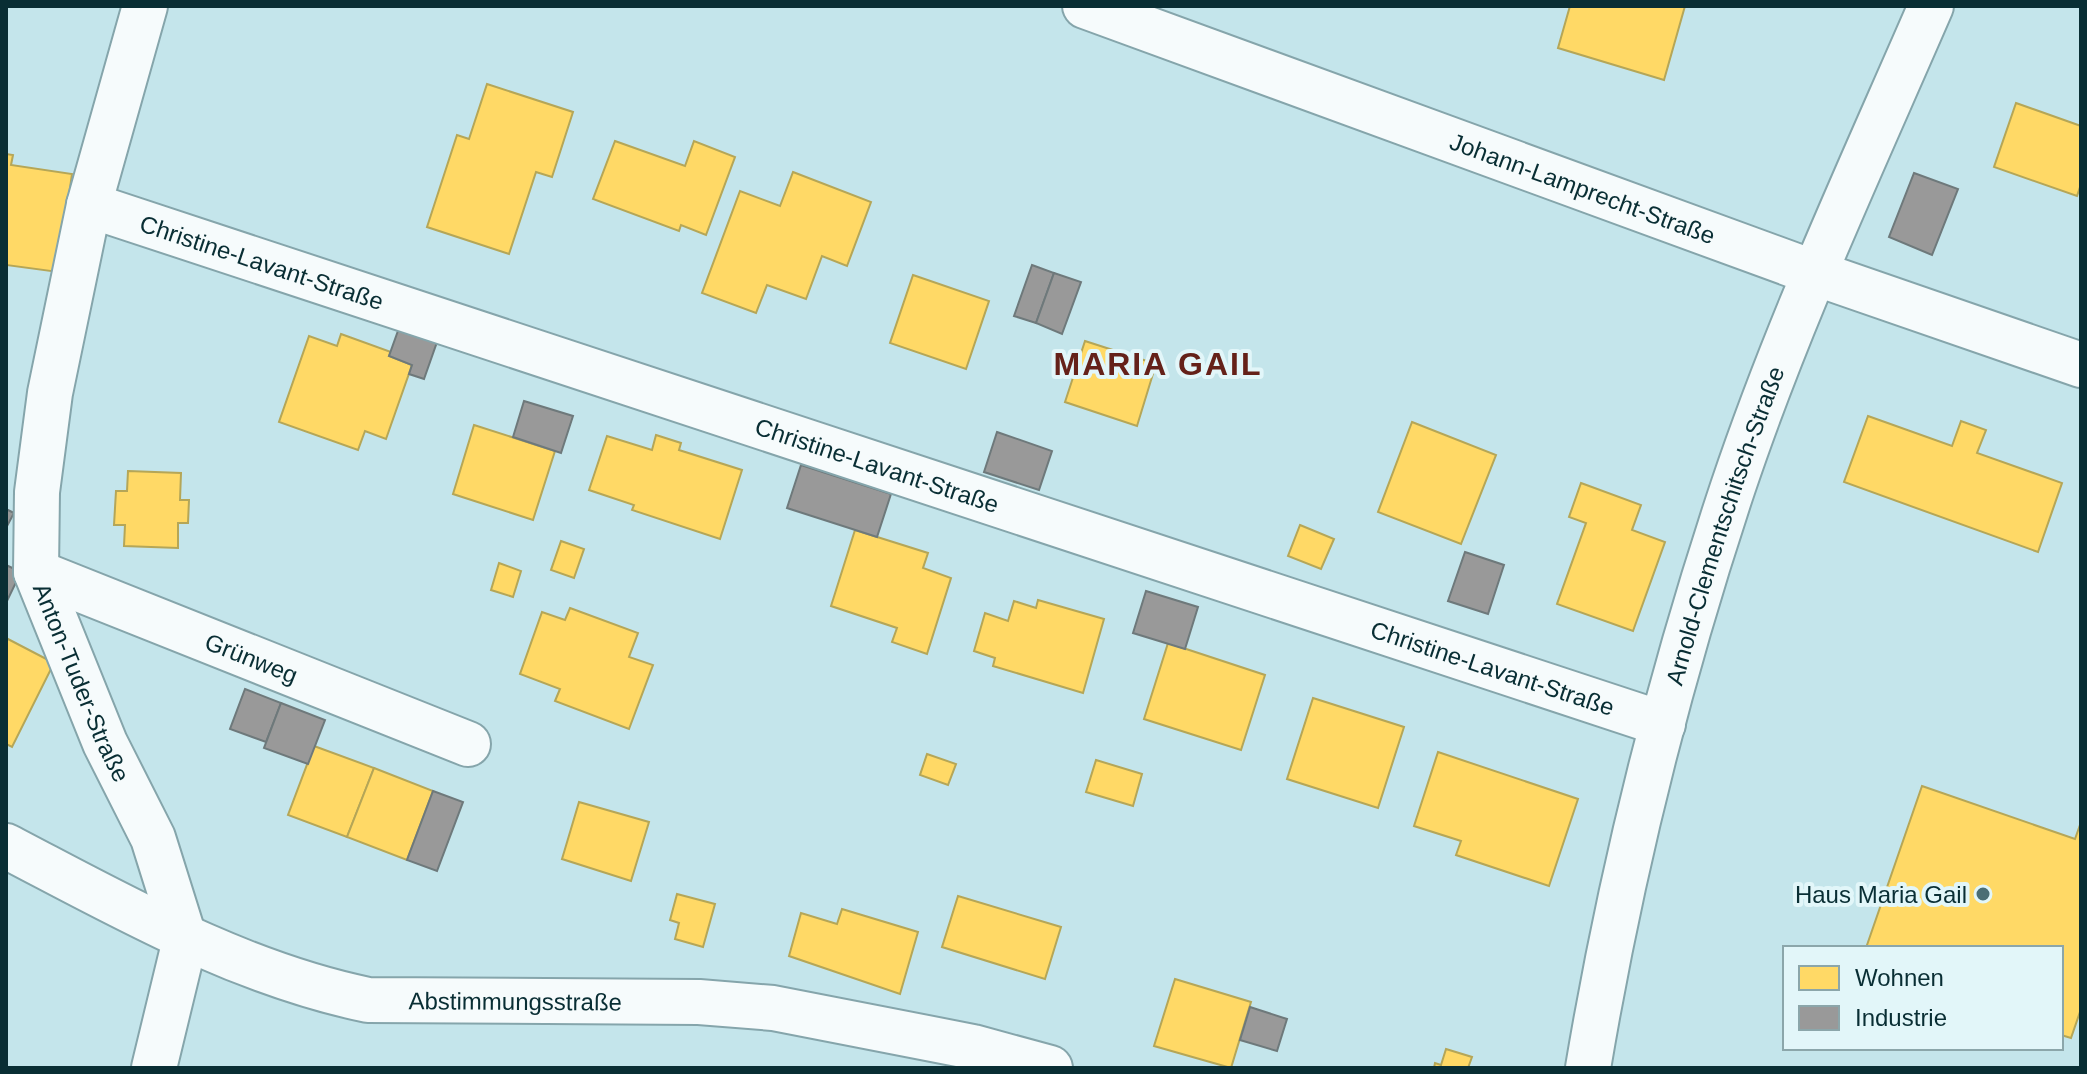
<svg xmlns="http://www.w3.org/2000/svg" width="2087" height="1074" viewBox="0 0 2087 1074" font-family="Helvetica,sans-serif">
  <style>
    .homes { fill: #ffd966; stroke: #b5a657; stroke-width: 2 }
    .industry { fill: #999; stroke: #6e797b; stroke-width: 2 }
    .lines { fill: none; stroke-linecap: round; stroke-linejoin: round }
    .street-casing { stroke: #85a5ab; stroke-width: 48 }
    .street { stroke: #f6fbfc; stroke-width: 44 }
    .poi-dot { fill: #4a6e74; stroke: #e2f6f9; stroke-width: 3 }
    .labels { text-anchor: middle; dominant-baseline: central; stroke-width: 8; stroke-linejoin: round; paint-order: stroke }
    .street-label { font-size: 24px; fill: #092e34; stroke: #e2f6f9 }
    .poi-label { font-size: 24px; fill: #092e34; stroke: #e2f6f9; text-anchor: end }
    .district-label { font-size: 32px; font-weight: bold; letter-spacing: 2px; fill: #652119; stroke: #e2f6f9 }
  </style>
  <rect width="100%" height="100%" fill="#c4e5eb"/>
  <g class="homes">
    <path d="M 1570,6 L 1685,6 L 1664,80 L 1558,48 Z"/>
    <path d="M 487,84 L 573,112 L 552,177 L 536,172 L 509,254 L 427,227 L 457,135 L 469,139 Z"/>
    <path d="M 2016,103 L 2081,126 L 2081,184 L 2077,196 L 1994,167 Z"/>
    <path d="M 615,141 L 685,166 L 694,141 L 735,157 L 706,235 L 681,225 L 679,231 L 593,199 Z"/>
    <path d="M 6,154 L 13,155 L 11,165 L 72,174 L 58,272 L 6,265 Z"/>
    <path d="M 793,172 L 871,202 L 847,266 L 822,256 L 806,299 L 767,285 L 756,313 L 702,293 L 740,191 L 780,206 Z"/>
    <path d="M 913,275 L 989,301 L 966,369 L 890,343 Z"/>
    <path d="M 341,334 L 391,352 L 389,356 L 412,365 L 386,439 L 365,431 L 358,450 L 279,422 L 309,336 L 337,346 Z"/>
    <path d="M 1085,341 L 1156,364 L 1137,426 L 1065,402 Z"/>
    <path d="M 1868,416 L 1952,446 L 1961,421 L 1986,430 L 1977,453 L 2062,483 L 2038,552 L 1844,482 Z"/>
    <path d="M 1412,422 L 1496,455 L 1461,544 L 1378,512 Z"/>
    <path d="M 474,425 L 555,451 L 533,520 L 453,494 Z"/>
    <path d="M 656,435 L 681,443 L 679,450 L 742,470 L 720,539 L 632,510 L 634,505 L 589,490 L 607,436 L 652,450 Z"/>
    <path d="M 128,471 L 181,473 L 180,500 L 189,500 L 188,523 L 178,523 L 178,548 L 124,546 L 125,525 L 114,525 L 116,491 L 127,491 Z"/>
    <path d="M 1581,483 L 1641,505 L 1632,530 L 1665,542 L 1633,631 L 1557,604 L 1586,523 L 1569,517 Z"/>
    <path d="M 1300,525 L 1334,539 L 1321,569 L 1288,556 Z"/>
    <path d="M 855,530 L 928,553 L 923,568 L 951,578 L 927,654 L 892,642 L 897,628 L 831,606 Z"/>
    <path d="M 561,541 L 584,549 L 574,578 L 551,570 Z"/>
    <path d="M 499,563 L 521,571 L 513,597 L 491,590 Z"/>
    <path d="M 1038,600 L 1104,619 L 1083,693 L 993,666 L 995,658 L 974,651 L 985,613 L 1008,621 L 1014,601 L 1036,608 Z"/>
    <path d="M 570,608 L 638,633 L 629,657 L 653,665 L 629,729 L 555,701 L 560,689 L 520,674 L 542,612 L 565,620 Z"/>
    <path d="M 6,638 L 54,663 L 12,747 L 6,744 Z"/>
    <path d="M 1168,643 L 1265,675 L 1241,750 L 1144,719 Z"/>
    <path d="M 1313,698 L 1404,727 L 1378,808 L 1287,779 Z"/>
    <path d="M 314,746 L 374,768 L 347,837 L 288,815 Z"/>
    <path d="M 1438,752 L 1578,799 L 1549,886 L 1456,855 L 1461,841 L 1414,826 Z"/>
    <path d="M 927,754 L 956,764 L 948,785 L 920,775 Z"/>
    <path d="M 1096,760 L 1142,774 L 1133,806 L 1086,792 Z"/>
    <path d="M 374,768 L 433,791 L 407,860 L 347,837 Z"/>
    <path d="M 1922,786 L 2075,839 L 2081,822 L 2081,1009 L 2071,1038 L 2061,1035 L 2061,948 L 1866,948 Z"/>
    <path d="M 579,802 L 649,822 L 631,881 L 562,859 Z"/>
    <path d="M 677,894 L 715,904 L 703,947 L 675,939 L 679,923 L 670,920 Z"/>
    <path d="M 958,896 L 1061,927 L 1045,979 L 942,947 Z"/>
    <path d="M 842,909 L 918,932 L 900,994 L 789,956 L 801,913 L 837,924 Z"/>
    <path d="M 1175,979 L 1251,1002 L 1231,1068 L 1154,1046 Z"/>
    <path d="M 1446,1049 L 1472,1057 L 1468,1068 L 1434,1068 L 1435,1063 L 1441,1065 Z"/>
  </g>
  <g class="industry">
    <path d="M 1914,173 L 1958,189 L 1932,255 L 1889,237 Z"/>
    <path d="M 1032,265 L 1054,273 L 1036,323 L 1014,316 Z"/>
    <path d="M 1054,273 L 1081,282 L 1062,334 L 1036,323 Z"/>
    <path d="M 399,328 L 437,342 L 424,379 L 409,374 L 412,365 L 389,356 Z"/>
    <path d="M 524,401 L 573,416 L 561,453 L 513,437 Z"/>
    <path d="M 997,432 L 1052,451 L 1039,490 L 984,472 Z"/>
    <path d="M 801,465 L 891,494 L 877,537 L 787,508 Z"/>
    <path d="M 6,509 L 14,513 L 6,528 Z"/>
    <path d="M 1465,552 L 1504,565 L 1488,614 L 1448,601 Z"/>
    <path d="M 6,565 L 21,572 L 6,603 Z"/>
    <path d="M 1146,591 L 1198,607 L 1185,649 L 1133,633 Z"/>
    <path d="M 245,689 L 281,703 L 266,742 L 230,729 Z"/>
    <path d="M 281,703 L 325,720 L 308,764 L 264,748 Z"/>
    <path d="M 433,791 L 463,802 L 437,871 L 407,860 Z"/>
    <path d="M 1250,1007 L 1287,1019 L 1277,1051 L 1240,1040 Z"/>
  </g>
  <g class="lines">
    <defs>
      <g id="street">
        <path id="s1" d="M 145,6 L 89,205 L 50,393 L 37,492 L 36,572 L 105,743 L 153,838 L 185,940 L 154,1068"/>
        <path id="s2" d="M 1085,6 L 1815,273 L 2081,365"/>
        <path id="s3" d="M 89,205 L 1663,724"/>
        <path id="s4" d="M 36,572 L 468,744"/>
        <path id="s5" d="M 6,846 C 123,907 238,973 368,1000 L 699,1002 L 773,1008 L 973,1047 L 1050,1068"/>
        <path id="s6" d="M 1588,1068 C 1621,872 1670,676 1733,487 C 1788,323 1862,165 1931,6"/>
      </g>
    </defs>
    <use href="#street" class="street-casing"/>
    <use href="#street" class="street"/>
  </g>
  <circle class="poi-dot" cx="1983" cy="894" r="8"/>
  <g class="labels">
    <g class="street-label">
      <text stroke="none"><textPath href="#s2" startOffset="530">Johann-Lamprecht-Straße</textPath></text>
      <text stroke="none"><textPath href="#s3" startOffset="182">Christine-Lavant-Straße</textPath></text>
      <text stroke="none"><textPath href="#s3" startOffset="830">Christine-Lavant-Straße</textPath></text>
      <text stroke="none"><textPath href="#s6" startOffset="560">Arnold-Clementschitsch-Straße</textPath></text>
      <text stroke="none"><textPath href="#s4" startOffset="232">Grünweg</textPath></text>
      <text stroke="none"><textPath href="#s3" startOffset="1478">Christine-Lavant-Straße</textPath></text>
      <text stroke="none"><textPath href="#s1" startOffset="698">Anton-Tuder-Straße</textPath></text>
      <text stroke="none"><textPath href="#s5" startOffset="542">Abstimmungsstraße</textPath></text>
    </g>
    <g class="poi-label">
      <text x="1967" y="894">Haus Maria Gail</text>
    </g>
    <g class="district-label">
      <text x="1158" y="364">MARIA GAIL</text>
    </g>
  </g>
  <rect width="2087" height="1074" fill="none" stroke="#092e34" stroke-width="16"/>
  <rect x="1783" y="946" width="280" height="104" fill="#e2f6f9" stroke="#8ba6aa" stroke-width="2"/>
  <rect x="1799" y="966" width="40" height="24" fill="#ffd966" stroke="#8ba6aa" stroke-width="2"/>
  <text x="1855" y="986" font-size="24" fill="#092e34">Wohnen</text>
  <rect x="1799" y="1006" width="40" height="24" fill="#999999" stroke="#8ba6aa" stroke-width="2"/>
  <text x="1855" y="1026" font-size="24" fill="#092e34">Industrie</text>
</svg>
